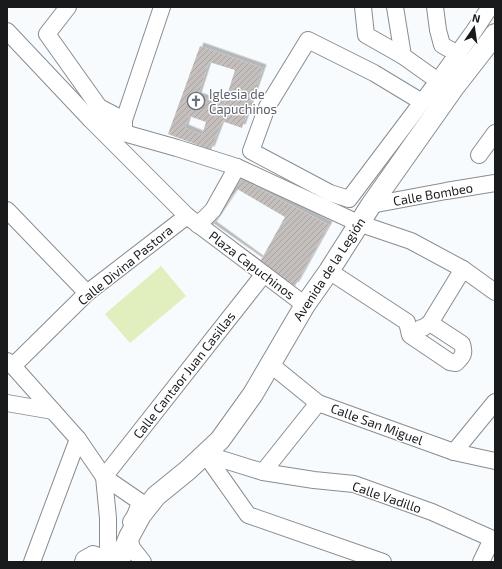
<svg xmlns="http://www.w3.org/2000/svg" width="502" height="569" viewBox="0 0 502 569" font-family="'Exo 2',sans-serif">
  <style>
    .green { fill: #e1eebe }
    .building { fill: url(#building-hatch); fill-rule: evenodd; filter: url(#shadow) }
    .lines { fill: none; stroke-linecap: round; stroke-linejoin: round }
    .minor-casing { stroke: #898d91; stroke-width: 18 }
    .major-casing { stroke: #898d91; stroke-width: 22 }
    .minor { stroke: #fff; stroke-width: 16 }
    .major { stroke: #fff; stroke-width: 20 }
    .labels { text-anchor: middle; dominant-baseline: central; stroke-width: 3; stroke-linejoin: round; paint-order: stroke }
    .worship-label { font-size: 13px; fill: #5b616d; stroke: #fff; text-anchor: start }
    .street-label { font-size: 13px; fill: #191a1c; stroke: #fff }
  </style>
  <defs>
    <pattern id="building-hatch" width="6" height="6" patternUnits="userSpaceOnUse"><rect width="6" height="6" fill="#c4bfbc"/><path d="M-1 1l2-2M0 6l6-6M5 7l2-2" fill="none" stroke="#a8a4a1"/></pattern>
    <filter id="shadow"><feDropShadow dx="3.5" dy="-3.5" stdDeviation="0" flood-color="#0004"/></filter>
  </defs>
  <rect width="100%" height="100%" fill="#f7fbfe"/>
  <path class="green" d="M 161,266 L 186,296 L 130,343 L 105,314 Z"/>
  <g class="building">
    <path d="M 200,46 L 263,68 L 242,128 L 222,121 L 211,150 L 168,134 ZM 209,62 L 235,70 L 224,105 L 198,96 ZM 189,116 L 206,122 L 202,135 L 185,128 Z"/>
    <path d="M 241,179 L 329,225 L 295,286 L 209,226 ZM 237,189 L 285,217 L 261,260 L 213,225 Z"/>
  </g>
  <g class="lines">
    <defs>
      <g id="minor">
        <path d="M 68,7 L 47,34 L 99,107 L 124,120"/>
        <path d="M 363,7 L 366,35 L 403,56"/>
        <path d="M 395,7 L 403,56 L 438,81 L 448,84"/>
        <path d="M 435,7 L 438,30 L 442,45 L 458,54"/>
        <path d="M 7,31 L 91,120 L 187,216 L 305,305"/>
        <path d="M 422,102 L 374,73 L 308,40 L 267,107 L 251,151 L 330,193 L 349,199 L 438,81 L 474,31 L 490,7"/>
        <path d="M 91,120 L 124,133 L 177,148 L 237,167 L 358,223 L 411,241 L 463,269 L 495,292"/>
        <path d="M 124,131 L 124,120 L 162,7"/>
        <path d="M 479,155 L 495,133"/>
        <path d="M 371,205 L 446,191 L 495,183"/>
        <path d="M 7,210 L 87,293"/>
        <path d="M 198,225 L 213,210 L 237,167"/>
        <path d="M 329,271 L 407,322 L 410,335 L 450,362 L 456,363 C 463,356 465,354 462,344 L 430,323"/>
        <path d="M 421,328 L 423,328 L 430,323 L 463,269"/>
        <path d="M 7,361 L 13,366 L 78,439 L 104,477 L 139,501 C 139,509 136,515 131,522"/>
        <path d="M 270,364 L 318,403 L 454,452 L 495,461"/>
        <path d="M 13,366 L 87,293 L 187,216"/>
        <path d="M 7,403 L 53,411"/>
        <path d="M 454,452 L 495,402"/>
        <path d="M 205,454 L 263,472 L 314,480 L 354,484 L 432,512 L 495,540"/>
        <path d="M 205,454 L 248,515 L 383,562"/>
        <path d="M 263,472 L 318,403"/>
        <path d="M 129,537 L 132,548 L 143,562"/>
        <path d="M 32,562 L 78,439"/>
        <path d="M 83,562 L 84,559 L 93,554 L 108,559 L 108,518 L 104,477 L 264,274"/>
        <path d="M 481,562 L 492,539"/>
      </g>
      <path id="major" d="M 119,562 L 129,537 L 141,515 L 156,496 L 188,470 L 220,440 L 253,394 L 305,305 L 329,271 L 371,205 L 455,86 L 490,41 L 495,34"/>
    </defs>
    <use href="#minor" class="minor-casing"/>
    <use href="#major" class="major-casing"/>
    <use href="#minor" class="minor"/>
    <use href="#major" class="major"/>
  </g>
  <defs>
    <symbol id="church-ring" viewBox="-11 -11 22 22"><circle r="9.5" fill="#fff" stroke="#6b7280" stroke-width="1.5"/><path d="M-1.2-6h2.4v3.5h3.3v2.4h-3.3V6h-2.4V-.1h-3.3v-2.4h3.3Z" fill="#6b7280"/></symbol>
  </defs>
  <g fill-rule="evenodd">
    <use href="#church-ring" x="186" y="91" width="20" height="20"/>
  </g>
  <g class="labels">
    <g class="worship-label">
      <text x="209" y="94">Iglesia de<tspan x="209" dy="15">Capuchinos</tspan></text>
    </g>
    <g class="street-label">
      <text transform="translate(433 194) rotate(-10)">Calle Bombeo</text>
      <text transform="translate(125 265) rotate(-39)">Calle Divina Pastora</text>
      <text transform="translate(252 265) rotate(37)">Plaza Capuchinos</text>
      <text transform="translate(329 269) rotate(-57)">Avenida de la Legión</text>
      <text transform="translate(184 375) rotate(-52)">Calle Cantaor Juan Casillas</text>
      <text transform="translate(377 424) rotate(20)">Calle San Miguel</text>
      <text transform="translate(387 497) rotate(19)">Calle Vadillo</text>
    </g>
  </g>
  <rect width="502" height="569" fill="none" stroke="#191a1c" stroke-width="16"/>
  <g transform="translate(474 28) rotate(13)" stroke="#ffffff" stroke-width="3" paint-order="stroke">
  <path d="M0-3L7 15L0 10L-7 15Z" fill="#191a1c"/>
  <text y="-6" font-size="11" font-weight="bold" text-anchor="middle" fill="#191a1c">N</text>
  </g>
</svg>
